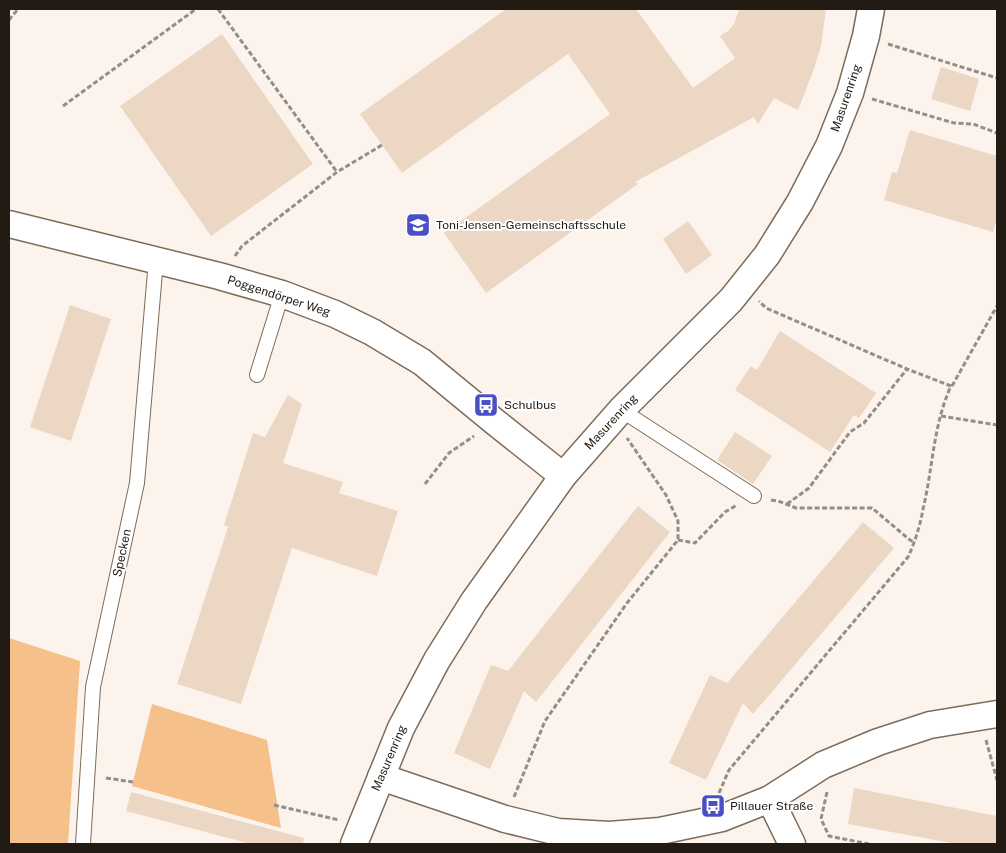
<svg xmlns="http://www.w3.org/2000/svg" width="1006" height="853" viewBox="0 0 1006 853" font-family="'Public Sans',sans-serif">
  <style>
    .green { fill: #f5c08a }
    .building { fill: #ebd7c3 }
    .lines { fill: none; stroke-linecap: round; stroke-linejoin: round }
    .service-casing { stroke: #7e6c5a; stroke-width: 16 }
    .minor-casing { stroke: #7e6c5a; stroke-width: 29 }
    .path { stroke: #958e86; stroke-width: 3; stroke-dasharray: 5 2.5; stroke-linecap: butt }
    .service { stroke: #fff; stroke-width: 14 }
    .minor { stroke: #fff; stroke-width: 26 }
    .labels { text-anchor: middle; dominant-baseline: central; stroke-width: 4; stroke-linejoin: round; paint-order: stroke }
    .street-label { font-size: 12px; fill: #221b14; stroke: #fff }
    .poi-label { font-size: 12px; fill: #221b14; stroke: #fff; text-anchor: start }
  </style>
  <rect width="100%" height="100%" fill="#fcf4ec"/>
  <g class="green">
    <path d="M 9,638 L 80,661 L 68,844 L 9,844 Z"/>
    <path d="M 152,704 L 267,740 L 281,828 L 132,786 Z"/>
  </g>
  <g class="building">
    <path d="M 506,9 L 636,9 L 693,88 L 735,58 L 720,36 L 728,31 L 734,24 L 739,9 L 826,9 L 821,46 L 814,69 L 798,110 L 774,98 L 758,124 L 754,117 L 635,182 L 638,184 L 486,293 L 444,233 L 610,114 L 568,54 L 402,173 L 360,114 Z"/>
    <path d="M 222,34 L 313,164 L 211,236 L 120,106 Z"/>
    <path d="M 941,67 L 979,79 L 970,111 L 931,99 Z"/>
    <path d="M 910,130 L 997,156 L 997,218 L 993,232 L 884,200 L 892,172 L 897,173 Z"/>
    <path d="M 688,221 L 712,255 L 686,274 L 663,239 Z"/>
    <path d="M 70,305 L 111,319 L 71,441 L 30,427 Z"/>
    <path d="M 780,331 L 876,393 L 859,418 L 854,415 L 830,452 L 735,390 L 751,366 L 757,370 Z"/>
    <path d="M 288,395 L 302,404 L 283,463 L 343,482 L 339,493 L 398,511 L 377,576 L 292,548 L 241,704 L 177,684 L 228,527 L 224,525 L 253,433 L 265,437 Z"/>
    <path d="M 735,432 L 772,456 L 753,484 L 717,460 Z"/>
    <path d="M 638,506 L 670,532 L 536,702 L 524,691 L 490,769 L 454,753 L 491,665 L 508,671 Z"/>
    <path d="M 863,522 L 894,548 L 753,714 L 743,703 L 706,780 L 669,763 L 710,675 L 727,683 Z"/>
    <path d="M 854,788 L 997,816 L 997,844 L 957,844 L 848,824 Z"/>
    <path d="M 131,792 L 304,838 L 303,844 L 251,844 L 126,811 Z"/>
  </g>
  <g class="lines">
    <defs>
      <g id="service">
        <path d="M 257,375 L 282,294"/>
        <path d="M 621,410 L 754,496"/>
        <path d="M 83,844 L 93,687 L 137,483 L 156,260"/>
      </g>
      <g id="minor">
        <path d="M 9,224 L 219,276 L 282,294 L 335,314 L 372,332 L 422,362 L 495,422 L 563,476"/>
        <path d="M 381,777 L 505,819 L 558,832 L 609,835 L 660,831 L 722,818 L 770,799 L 823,765 L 878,742 L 930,725 L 997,714"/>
        <path d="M 770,799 L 792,844"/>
        <path d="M 354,844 L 401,728 L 437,660 L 474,601 L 563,476 L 621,410 L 731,300 L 767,255 L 800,202 L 829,146 L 850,93 L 866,36 L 871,9"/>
      </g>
    </defs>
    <use href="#service" class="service-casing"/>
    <use href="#minor" class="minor-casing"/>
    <g class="path">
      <path d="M 218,9 L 337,172"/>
      <path d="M 9,20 L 18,9"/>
      <path d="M 888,44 L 997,78"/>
      <path d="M 872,99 L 954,123 L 973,124 L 997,133"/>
      <path d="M 63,106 L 196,9"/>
      <path d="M 235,256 L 242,246 L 337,172 L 382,145"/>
      <path d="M 952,386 L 997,306"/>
      <path d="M 941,416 L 997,425"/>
      <path d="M 425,484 L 449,453 L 474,436"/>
      <path d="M 771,500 L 778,501 L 796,508 L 872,508 L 910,540 L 914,542"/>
      <path d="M 787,504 L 809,488 L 850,432 L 864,423 L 907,369"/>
      <path d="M 678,540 L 695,543 L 725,512 L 737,505"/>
      <path d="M 986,740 L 997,780"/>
      <path d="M 106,778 L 133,782"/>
      <path d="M 827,792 L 821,819 L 829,836 L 869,844"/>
      <path d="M 719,793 L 729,770 L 908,557 C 915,542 920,526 923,509 C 933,468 933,425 951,386 L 907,369 L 766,308 L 759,301"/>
      <path d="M 514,797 L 545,721 L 627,603 L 678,540 L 678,521 L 666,495 L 627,438"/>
      <path d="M 274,805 L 339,820"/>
    </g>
    <use href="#service" class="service"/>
    <use href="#minor" class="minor"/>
  </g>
  <defs>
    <symbol id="school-square" viewBox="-11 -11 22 22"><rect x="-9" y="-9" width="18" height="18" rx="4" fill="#4b4fc5" stroke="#fff"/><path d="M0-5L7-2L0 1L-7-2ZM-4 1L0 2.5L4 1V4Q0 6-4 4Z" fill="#fff"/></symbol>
    <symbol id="bus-square" viewBox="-11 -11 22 22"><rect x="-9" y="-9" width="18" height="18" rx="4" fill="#4b4fc5" stroke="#fff"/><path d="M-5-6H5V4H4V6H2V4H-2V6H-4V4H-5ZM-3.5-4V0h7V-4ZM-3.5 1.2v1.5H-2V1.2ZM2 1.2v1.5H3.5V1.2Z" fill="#fff"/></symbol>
  </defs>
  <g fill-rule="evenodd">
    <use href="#school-square" x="404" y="211" width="28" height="28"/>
    <use href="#bus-square" x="472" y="391" width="28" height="28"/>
    <use href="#bus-square" x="699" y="792" width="28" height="28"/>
  </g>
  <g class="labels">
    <g class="street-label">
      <text transform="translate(846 98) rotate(-71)">Masurenring</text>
      <text transform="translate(279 296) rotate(18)">Poggendörper Weg</text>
      <text transform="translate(611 422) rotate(-47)">Masurenring</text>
      <text transform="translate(122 553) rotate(-78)">Specken</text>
      <text transform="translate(389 758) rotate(-67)">Masurenring</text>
    </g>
    <g class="poi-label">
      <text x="436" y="225">Toni-Jensen-Gemeinschaftsschule</text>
      <text x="504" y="405">Schulbus</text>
      <text x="730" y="806">Pillauer Straße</text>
    </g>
  </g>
  <rect width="1006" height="853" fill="none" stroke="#221b14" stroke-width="20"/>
</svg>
